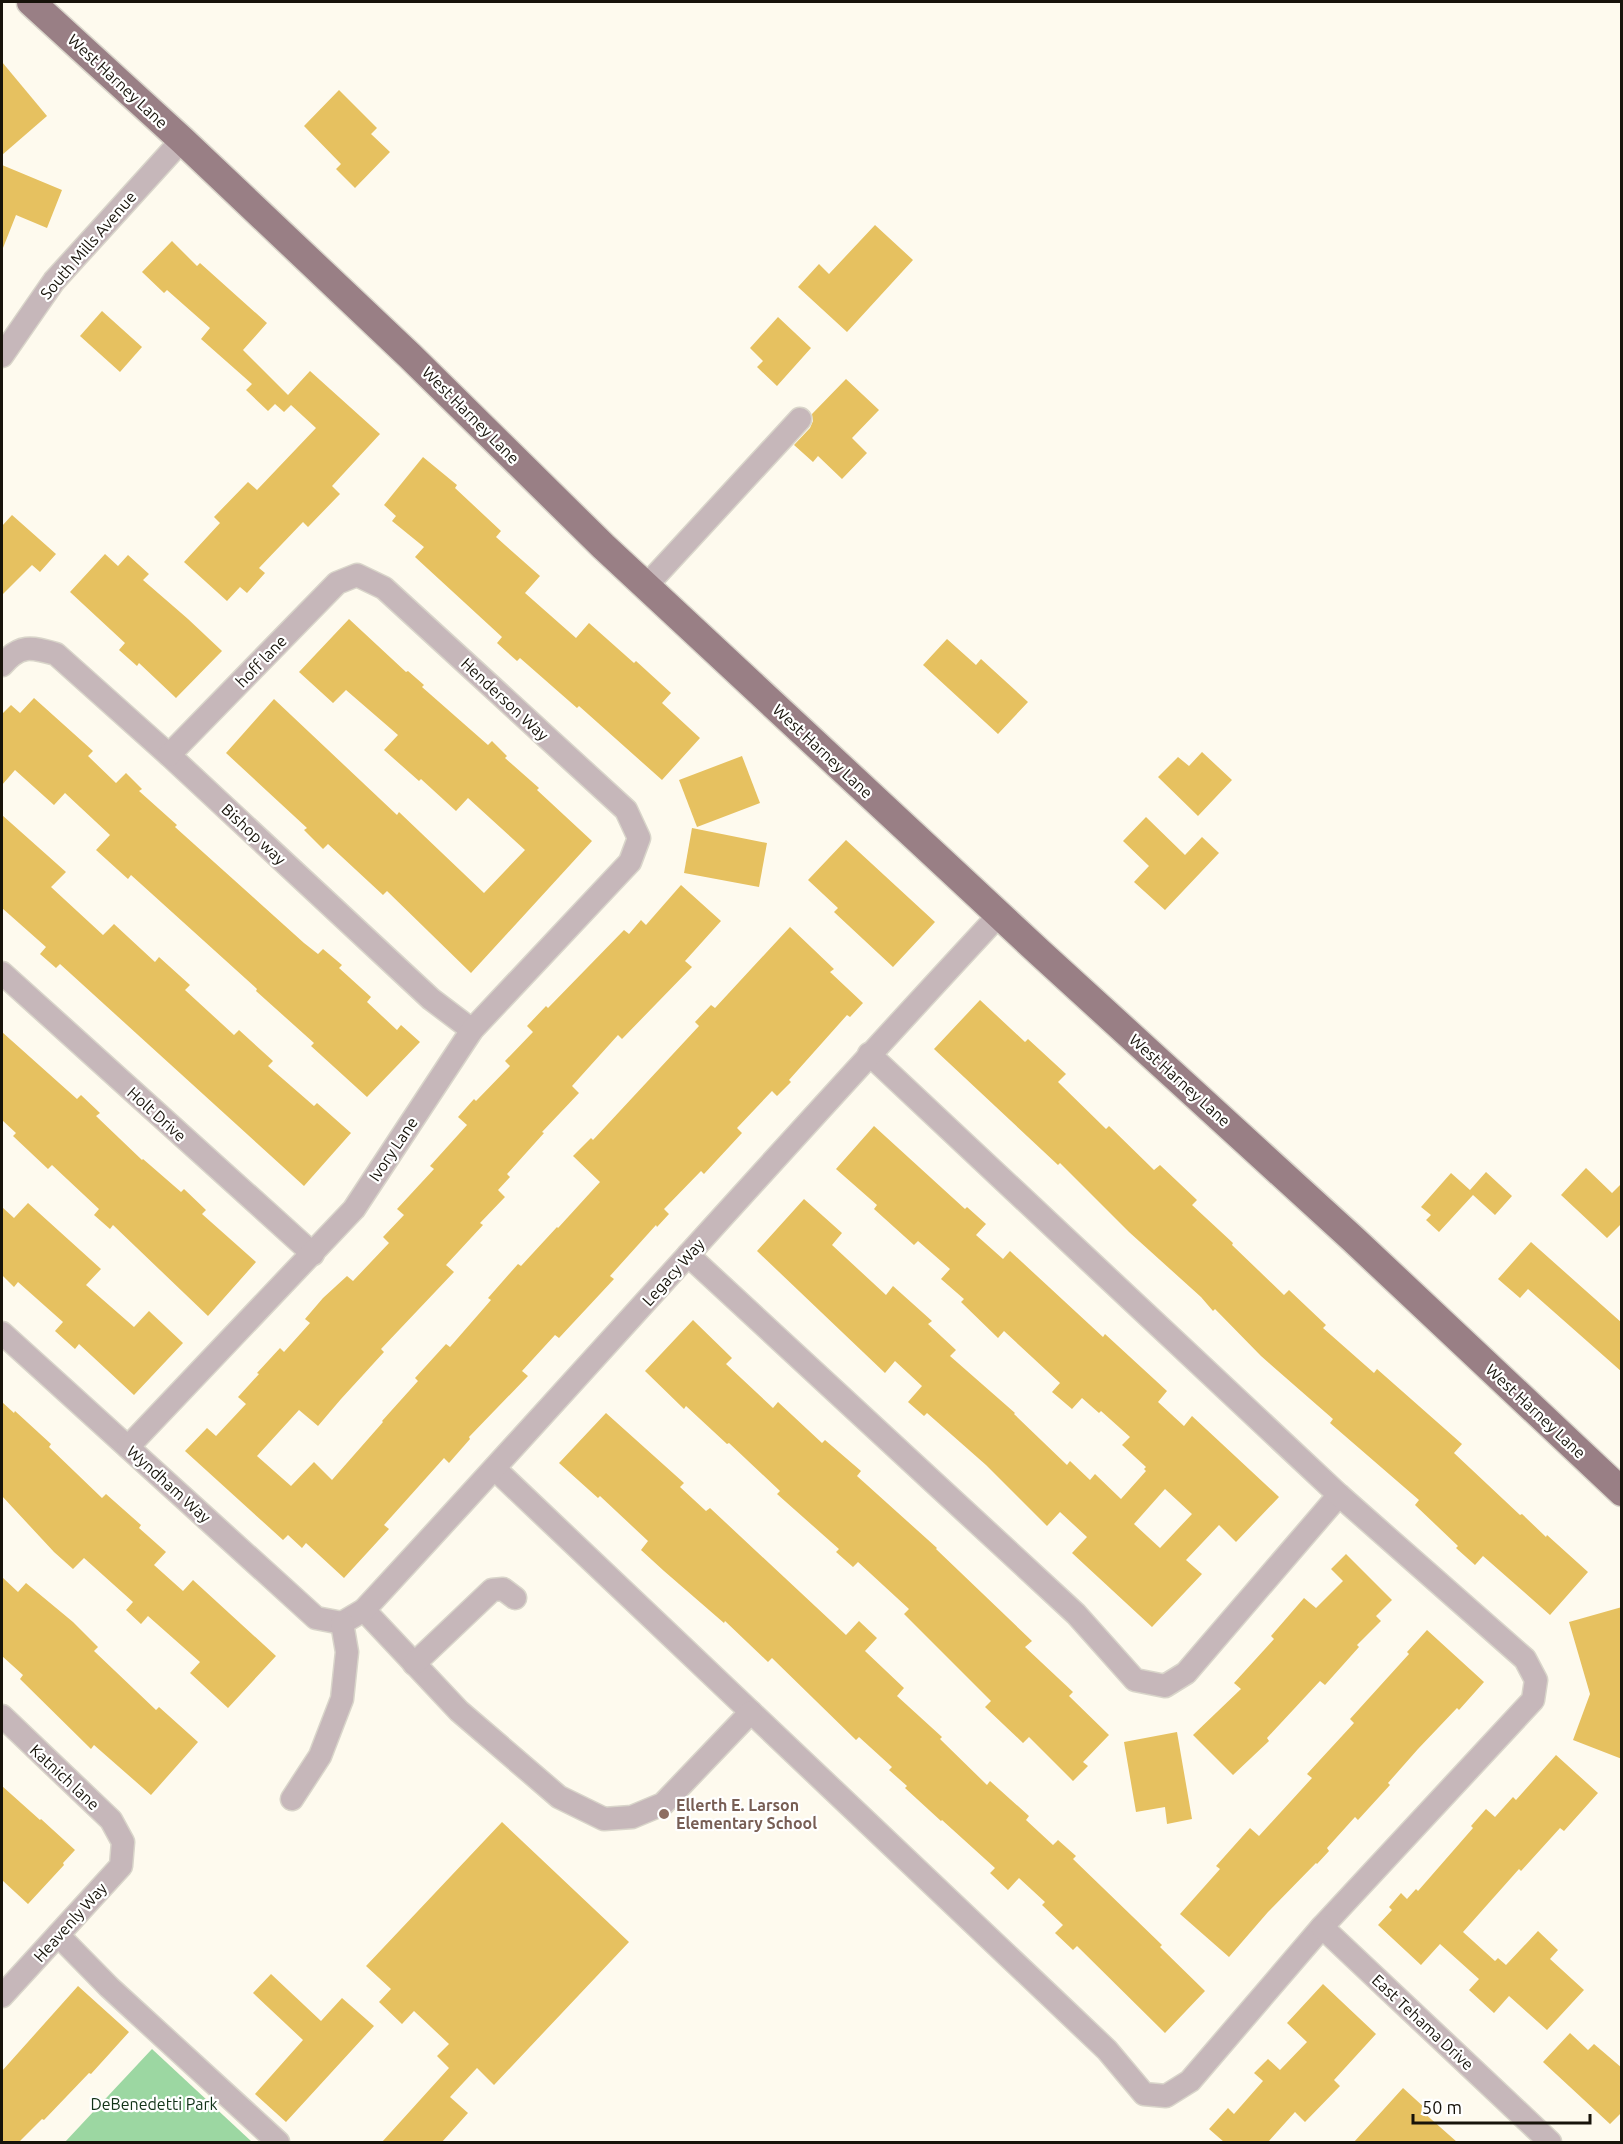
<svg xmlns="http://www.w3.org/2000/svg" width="1623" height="2144" viewBox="0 0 1623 2144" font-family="Ubuntu,sans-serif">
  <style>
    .green { fill: #9cd7a2 }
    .building { fill: #e6c160; fill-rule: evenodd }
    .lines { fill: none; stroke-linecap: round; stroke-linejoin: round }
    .minor-casing { stroke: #d9d5ca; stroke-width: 25 }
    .major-casing { stroke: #d9d5ca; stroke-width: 31 }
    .minor { stroke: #c6b7ba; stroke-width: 22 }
    .major { stroke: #997f85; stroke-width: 28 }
    .education-dot { fill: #8d6e63; stroke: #fff; stroke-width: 2 }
    .labels { text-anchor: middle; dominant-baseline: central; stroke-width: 4.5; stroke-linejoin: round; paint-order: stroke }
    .street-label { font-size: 16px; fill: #17130a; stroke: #fff }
    .education-label { font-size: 16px; font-weight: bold; fill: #785e54; stroke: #fff; text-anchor: start }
    .park-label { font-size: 16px; fill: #113217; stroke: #fff }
  </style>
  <rect width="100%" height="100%" fill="#fefaee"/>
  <path class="green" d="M 152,2049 L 252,2142 L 65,2142 Z"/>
  <g class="building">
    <path d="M 2,62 L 47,116 L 2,155 Z"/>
    <path d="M 339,90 L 377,128 L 371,134 L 390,152 L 355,188 L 336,169 L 341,164 L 304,126 Z"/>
    <path d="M 2,165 L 62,190 L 47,228 L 16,215 L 3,248 Z"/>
    <path d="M 875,225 L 913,260 L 847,332 L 798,287 L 819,264 L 829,274 Z"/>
    <path d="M 172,241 L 197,266 L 200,263 L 267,323 L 243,350 L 288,395 L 310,371 L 380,434 L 332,486 L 340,494 L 308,527 L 303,522 L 259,568 L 265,573 L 247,593 L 240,587 L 227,601 L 184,562 L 220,523 L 214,517 L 248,482 L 257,490 L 316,428 L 291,405 L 284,412 L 275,404 L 268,411 L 246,390 L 252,384 L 201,339 L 210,328 L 167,290 L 164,293 L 142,272 Z"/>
    <path d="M 102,311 L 142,347 L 120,372 L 80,336 Z"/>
    <path d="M 778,317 L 811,348 L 777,386 L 757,367 L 763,361 L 750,348 Z"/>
    <path d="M 846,379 L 879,410 L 852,438 L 867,453 L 842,479 L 818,456 L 813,462 L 794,445 L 810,428 L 813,421 L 812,414 Z"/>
    <path d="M 423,457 L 457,485 L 455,488 L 501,531 L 496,537 L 540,576 L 525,593 L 576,638 L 589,623 L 634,663 L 636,661 L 671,693 L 662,703 L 700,738 L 662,780 L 579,706 L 577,708 L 520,658 L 517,661 L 497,643 L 502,637 L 415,557 L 424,547 L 392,521 L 396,516 L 384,505 Z"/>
    <path d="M 12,515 L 56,554 L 40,572 L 32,565 L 2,595 L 2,526 Z"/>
    <path d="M 105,554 L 118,566 L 128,555 L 149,574 L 143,580 L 188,619 L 222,651 L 176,698 L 139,663 L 137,666 L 119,650 L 125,643 L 70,592 Z"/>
    <path d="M 349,619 L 406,672 L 408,671 L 424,685 L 422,687 L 488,745 L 492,741 L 507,756 L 505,758 L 539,788 L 537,790 L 592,841 L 471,973 L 387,891 L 383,895 L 328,844 L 323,849 L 304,830 L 307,828 L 226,753 L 274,699 L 397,815 L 399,812 L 484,893 L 525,850 L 468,798 L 456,811 L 421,779 L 419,781 L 384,750 L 398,735 L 346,690 L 333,703 L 299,672 Z"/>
    <path d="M 947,639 L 976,665 L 981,659 L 1028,702 L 998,734 L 923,665 Z"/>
    <path d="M 34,698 L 93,751 L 88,756 L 116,783 L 126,773 L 142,789 L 139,791 L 177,825 L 175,827 L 304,943 L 318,954 L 323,949 L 342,965 L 339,968 L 371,997 L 367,1002 L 397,1030 L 401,1025 L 420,1042 L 367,1097 L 311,1046 L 314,1043 L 256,991 L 257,989 L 131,875 L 128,879 L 96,850 L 110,835 L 65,793 L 54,805 L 15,770 L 2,785 L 2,714 L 11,705 L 20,713 Z"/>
    <path d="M 1202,752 L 1232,780 L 1198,816 L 1158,777 L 1178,757 L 1189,766 Z"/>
    <path d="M 742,756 L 760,803 L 697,827 L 679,780 Z"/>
    <path d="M 2,815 L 66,872 L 51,887 L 103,935 L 114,924 L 155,962 L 159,957 L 190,985 L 185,990 L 234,1035 L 239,1030 L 273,1061 L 268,1066 L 314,1106 L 317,1103 L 351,1133 L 304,1186 L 60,964 L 56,968 L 40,954 L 46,947 L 2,908 Z"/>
    <path d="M 1146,817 L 1185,855 L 1202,837 L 1219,853 L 1165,910 L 1134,882 L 1149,866 L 1123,841 Z"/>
    <path d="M 692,828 L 767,843 L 759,887 L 684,873 Z"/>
    <path d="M 846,840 L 935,922 L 893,967 L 834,912 L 838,908 L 808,880 Z"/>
    <path d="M 681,885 L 721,921 L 685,961 L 692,967 L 622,1039 L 618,1035 L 572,1086 L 579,1093 L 542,1132 L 544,1133 L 507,1174 L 510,1177 L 498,1190 L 505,1197 L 480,1223 L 483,1225 L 446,1265 L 454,1272 L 381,1349 L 384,1352 L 341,1399 L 318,1426 L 299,1410 L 257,1456 L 291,1486 L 314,1462 L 332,1480 L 383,1422 L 382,1421 L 418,1381 L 415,1378 L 446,1344 L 450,1347 L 491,1300 L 488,1298 L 518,1264 L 521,1266 L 557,1227 L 558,1228 L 600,1182 L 573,1156 L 591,1138 L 593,1140 L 699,1026 L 695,1022 L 711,1005 L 715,1008 L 790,927 L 834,969 L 830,972 L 863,1003 L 850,1017 L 847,1015 L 789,1080 L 791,1082 L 777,1096 L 772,1091 L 737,1128 L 742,1133 L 704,1174 L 701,1171 L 664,1209 L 669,1214 L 657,1227 L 656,1225 L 610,1276 L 614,1279 L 559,1338 L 555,1335 L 522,1371 L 528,1376 L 469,1437 L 470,1439 L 449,1463 L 444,1458 L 384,1525 L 389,1529 L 344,1578 L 306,1543 L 302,1548 L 288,1535 L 283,1540 L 185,1451 L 207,1428 L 216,1436 L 246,1404 L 238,1397 L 259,1374 L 257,1373 L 280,1348 L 284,1352 L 310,1323 L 305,1319 L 323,1298 L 347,1276 L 353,1281 L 389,1243 L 383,1237 L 404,1215 L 397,1209 L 434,1169 L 430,1166 L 467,1125 L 458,1117 L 474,1099 L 476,1101 L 510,1066 L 505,1061 L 533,1032 L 527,1026 L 546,1006 L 548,1008 L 624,930 L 629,934 L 641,920 L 646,925 Z"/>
    <path d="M 980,1000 L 1025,1042 L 1028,1039 L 1066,1074 L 1058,1082 L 1106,1129 L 1109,1126 L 1154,1170 L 1160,1165 L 1197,1200 L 1192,1205 L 1233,1243 L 1232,1245 L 1284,1295 L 1289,1290 L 1326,1325 L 1323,1328 L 1374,1373 L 1377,1369 L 1462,1444 L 1454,1453 L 1520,1515 L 1522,1514 L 1546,1537 L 1547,1535 L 1588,1572 L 1550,1615 L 1483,1556 L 1475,1565 L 1456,1548 L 1458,1546 L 1415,1505 L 1419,1500 L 1330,1423 L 1333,1419 L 1261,1356 L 1215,1309 L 1213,1311 L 1201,1297 L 1129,1232 L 1060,1163 L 1058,1165 L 934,1049 Z"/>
    <path d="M 2,1032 L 77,1099 L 81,1095 L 100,1113 L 96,1116 L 142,1160 L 143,1159 L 181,1192 L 184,1189 L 206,1210 L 202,1214 L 256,1262 L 208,1316 L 113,1225 L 110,1229 L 94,1215 L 99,1209 L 52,1165 L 48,1169 L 13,1136 L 16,1133 L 2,1120 Z"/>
    <path d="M 874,1126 L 965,1209 L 967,1207 L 986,1224 L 976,1235 L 1003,1259 L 1010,1251 L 1103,1337 L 1105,1334 L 1167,1391 L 1158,1402 L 1184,1426 L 1192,1416 L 1279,1497 L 1236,1542 L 1219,1525 L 1186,1560 L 1202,1574 L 1152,1627 L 1072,1553 L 1087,1537 L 1060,1512 L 1047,1526 L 986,1465 L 927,1413 L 924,1416 L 908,1402 L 922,1386 L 895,1361 L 885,1373 L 757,1251 L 804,1199 L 842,1233 L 832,1245 L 886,1295 L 893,1286 L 932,1321 L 928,1324 L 956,1350 L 950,1356 L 1015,1413 L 1014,1414 L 1067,1465 L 1070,1461 L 1090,1480 L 1095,1474 L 1121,1499 L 1146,1471 L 1144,1469 L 1146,1467 L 1122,1445 L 1130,1437 L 1101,1411 L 1099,1413 L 1082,1398 L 1072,1409 L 1052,1392 L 1060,1383 L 1004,1331 L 998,1338 L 961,1302 L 964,1299 L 941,1279 L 950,1269 L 918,1241 L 914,1245 L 874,1209 L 877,1205 L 836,1169 ZM 1165,1489 L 1192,1514 L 1160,1548 L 1134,1524 Z"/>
    <path d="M 1586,1168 L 1612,1193 L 1622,1183 L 1622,1223 L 1607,1238 L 1561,1195 Z"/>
    <path d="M 1486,1172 L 1512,1196 L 1495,1215 L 1473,1195 L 1439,1232 L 1426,1220 L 1431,1215 L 1421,1207 L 1451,1173 L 1470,1190 Z"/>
    <path d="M 28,1203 L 101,1269 L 86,1285 L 134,1327 L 149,1311 L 183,1343 L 134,1395 L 79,1344 L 75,1349 L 55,1331 L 63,1322 L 18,1282 L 14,1287 L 2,1275 L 2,1207 L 14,1218 Z"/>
    <path d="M 1531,1242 L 1622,1323 L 1622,1372 L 1528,1289 L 1520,1298 L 1498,1279 Z"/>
    <path d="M 693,1320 L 732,1358 L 726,1364 L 773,1408 L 778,1402 L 822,1443 L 825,1440 L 861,1471 L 857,1476 L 937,1548 L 936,1549 L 1032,1641 L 1025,1647 L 1073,1692 L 1069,1696 L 1109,1735 L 1083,1762 L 1088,1766 L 1073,1781 L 1029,1737 L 1023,1743 L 985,1707 L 991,1701 L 904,1614 L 909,1609 L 858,1562 L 853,1567 L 836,1552 L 839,1549 L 777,1494 L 780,1491 L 729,1443 L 727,1444 L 686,1406 L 684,1409 L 645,1371 Z"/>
    <path d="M 2,1402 L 14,1413 L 15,1411 L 51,1444 L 49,1447 L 102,1498 L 106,1494 L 141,1525 L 139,1528 L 166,1552 L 154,1565 L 183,1591 L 193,1580 L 276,1656 L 228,1708 L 190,1673 L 200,1662 L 148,1616 L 141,1624 L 126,1610 L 133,1602 L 84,1558 L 73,1569 L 54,1552 L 2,1496 Z"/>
    <path d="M 606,1413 L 684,1483 L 680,1487 L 706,1511 L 710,1508 L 846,1635 L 859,1621 L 877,1638 L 865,1651 L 904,1688 L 897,1696 L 942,1737 L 940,1739 L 987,1785 L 990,1781 L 1029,1816 L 1026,1820 L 1053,1845 L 1058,1840 L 1076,1856 L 1073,1859 L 1162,1945 L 1160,1947 L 1205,1991 L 1165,2033 L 1077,1946 L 1073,1950 L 1055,1933 L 1063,1925 L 1042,1905 L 1045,1902 L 1019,1878 L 1008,1890 L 990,1873 L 995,1868 L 942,1820 L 941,1821 L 905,1788 L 907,1786 L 889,1770 L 892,1767 L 859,1737 L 856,1740 L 772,1658 L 768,1662 L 725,1621 L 724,1623 L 664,1571 L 641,1550 L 648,1541 L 600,1496 L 598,1498 L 559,1463 Z"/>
    <path d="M 1346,1554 L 1392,1600 L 1376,1616 L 1381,1621 L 1357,1645 L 1359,1647 L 1325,1685 L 1320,1681 L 1267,1738 L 1269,1741 L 1233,1775 L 1193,1735 L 1241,1689 L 1234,1683 L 1274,1639 L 1271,1636 L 1304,1598 L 1316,1608 L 1343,1581 L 1331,1569 Z"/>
    <path d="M 2,1577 L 18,1592 L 26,1583 L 73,1622 L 98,1647 L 94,1651 L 156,1710 L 159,1707 L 198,1742 L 151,1795 L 94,1745 L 91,1749 L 20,1679 L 23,1675 L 2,1656 Z"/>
    <path d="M 1622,1607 L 1622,1759 L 1573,1740 L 1590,1694 L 1569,1622 Z"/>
    <path d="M 1427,1630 L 1484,1682 L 1459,1710 L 1457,1708 L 1418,1749 L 1388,1783 L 1390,1785 L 1358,1820 L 1355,1817 L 1327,1848 L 1329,1851 L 1317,1864 L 1316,1863 L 1268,1912 L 1229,1957 L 1180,1914 L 1220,1869 L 1216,1866 L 1250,1828 L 1259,1836 L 1312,1778 L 1307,1774 L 1354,1723 L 1350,1719 L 1409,1654 L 1407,1652 Z"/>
    <path d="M 1177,1732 L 1192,1819 L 1167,1824 L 1165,1807 L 1136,1812 L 1124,1742 Z"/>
    <path d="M 1556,1755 L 1598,1793 L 1564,1831 L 1560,1828 L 1521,1871 L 1519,1869 L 1463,1932 L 1495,1961 L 1498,1958 L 1506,1965 L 1538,1931 L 1558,1950 L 1550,1959 L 1584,1990 L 1547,2030 L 1509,1996 L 1494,2013 L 1469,1990 L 1479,1979 L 1440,1944 L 1421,1965 L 1378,1925 L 1392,1910 L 1389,1907 L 1401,1893 L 1407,1899 L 1416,1889 L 1418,1891 L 1473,1828 L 1471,1826 L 1486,1809 L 1495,1817 L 1513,1797 L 1516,1800 Z"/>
    <path d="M 2,1786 L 40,1820 L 41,1819 L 75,1850 L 63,1863 L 64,1865 L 28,1904 L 2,1880 Z"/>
    <path d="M 502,1822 L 629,1942 L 494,2085 L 477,2068 L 450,2097 L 468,2113 L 442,2142 L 382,2142 L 449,2068 L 437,2056 L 449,2044 L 414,2011 L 402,2024 L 379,2002 L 391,1989 L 366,1966 Z"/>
    <path d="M 271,1974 L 321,2021 L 342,1998 L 374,2026 L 286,2122 L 255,2094 L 303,2040 L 253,1993 Z"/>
    <path d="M 1323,1984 L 1376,2034 L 1334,2080 L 1340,2086 L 1305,2122 L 1295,2112 L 1268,2142 L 1224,2142 L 1209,2129 L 1228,2108 L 1234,2114 L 1263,2081 L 1254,2073 L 1268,2059 L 1280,2070 L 1307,2042 L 1287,2023 Z"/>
    <path d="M 78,1986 L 129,2032 L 91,2074 L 89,2073 L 44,2120 L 42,2119 L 19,2142 L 2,2142 L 2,2071 Z"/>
    <path d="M 1570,2033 L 1588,2050 L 1594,2044 L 1622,2068 L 1622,2112 L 1610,2124 L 1543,2062 Z"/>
    <path d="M 1403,2088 L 1426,2109 L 1423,2112 L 1457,2142 L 1354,2142 Z"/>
  </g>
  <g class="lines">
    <defs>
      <g id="minor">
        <path d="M 2,356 L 54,281 L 182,140"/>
        <path d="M 646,586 L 800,419"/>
        <path d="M 2,665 C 20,644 31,647 56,654 L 169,755 L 431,999 L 472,1030"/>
        <path d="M 2,973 L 313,1254"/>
        <path d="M 688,1255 L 1076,1614 L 1135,1680 L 1165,1686 L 1186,1673 L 1339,1495"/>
        <path d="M 2,1333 L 316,1618 L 342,1623"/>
        <path d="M 128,1447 L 354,1209 L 472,1030 L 630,862 L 639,838 L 626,810 L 384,588 L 357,575 L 337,583 L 169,755"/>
        <path d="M 495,1469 L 1107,2050 L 1144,2094 L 1166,2096 L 1190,2081 L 1322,1927 L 1533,1700 L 1536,1680 L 1525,1659 L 1339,1495 L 869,1054"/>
        <path d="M 364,1610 L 459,1711 L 559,1797 L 604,1819 L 632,1817 L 663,1804 L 751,1712"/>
        <path d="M 342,1623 L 364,1610 C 577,1380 785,1145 999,915"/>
        <path d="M 414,1664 L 492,1590 L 503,1589 L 515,1598"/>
        <path d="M 2,1716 L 111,1820 L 123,1842 L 121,1866 L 2,1996"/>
        <path d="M 292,1799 L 320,1756 L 342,1699 L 347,1652 L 342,1623"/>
        <path d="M 1322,1927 L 1550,2142"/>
        <path d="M 58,1935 L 109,1987 L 278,2142"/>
      </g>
      <path id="major" d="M 31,2 L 182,140 L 410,356 L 603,546 L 1038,951 L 1353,1239 L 1622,1492"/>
    </defs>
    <use href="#minor" class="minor-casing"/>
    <use href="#major" class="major-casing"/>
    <use href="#minor" class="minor"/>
    <use href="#major" class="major"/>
  </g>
  <circle class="education-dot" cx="664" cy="1814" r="6"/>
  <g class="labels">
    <g class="street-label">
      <text transform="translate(118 81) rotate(43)">West Harney Lane</text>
      <text transform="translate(88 245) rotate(-49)">South Mills Avenue</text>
      <text transform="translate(471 415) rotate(45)">West Harney Lane</text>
      <text transform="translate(261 661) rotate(-46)">hoff lane</text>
      <text transform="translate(505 699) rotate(43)">Henderson Way</text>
      <text transform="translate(823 751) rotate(43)">West Harney Lane</text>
      <text transform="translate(254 834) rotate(43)">Bishop way</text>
      <text transform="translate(1180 1080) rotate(42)">West Harney Lane</text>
      <text transform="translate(157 1114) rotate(42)">Holt Drive</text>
      <text transform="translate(393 1149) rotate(-56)">Ivory Lane</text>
      <text transform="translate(673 1272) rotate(-48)">Legacy Way</text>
      <text transform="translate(1536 1411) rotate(43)">West Harney Lane</text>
      <text transform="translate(169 1484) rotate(42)">Wyndham Way</text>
      <text transform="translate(65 1777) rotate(43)">Katnich lane</text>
      <text transform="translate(70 1922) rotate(-48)">Heavenly Way</text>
      <text transform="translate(1423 2022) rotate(43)">East Tehama Drive</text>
    </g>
    <g class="education-label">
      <text x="676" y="1805">Ellerth E. Larson<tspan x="676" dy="18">Elementary School</tspan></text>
    </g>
    <g class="park-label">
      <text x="154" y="2104">DeBenedetti Park</text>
    </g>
  </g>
  <rect width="1623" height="2144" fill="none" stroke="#17130a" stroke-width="6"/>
  <path d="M1413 2114v9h177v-9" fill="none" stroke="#17130a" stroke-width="3"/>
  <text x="1422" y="2114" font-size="18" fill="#17130a" stroke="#ffffff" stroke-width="4.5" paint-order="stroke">50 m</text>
</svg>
